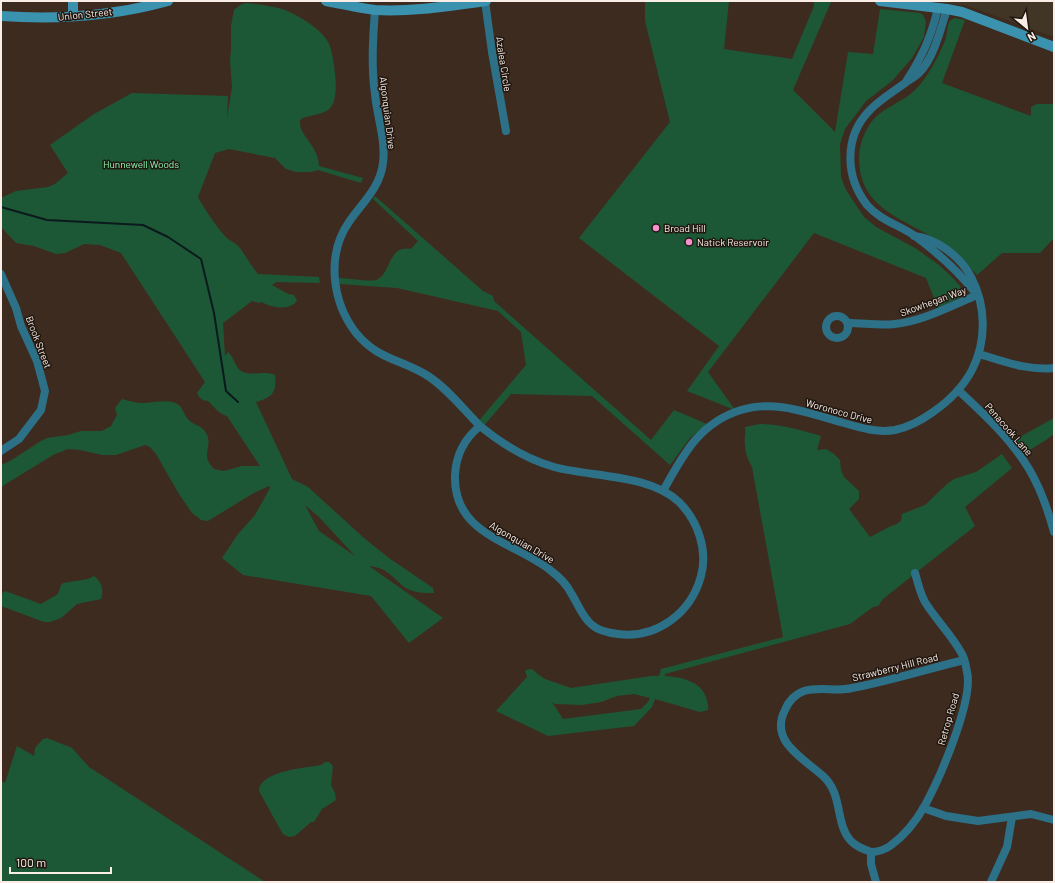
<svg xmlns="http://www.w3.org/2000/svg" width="1055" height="883" viewBox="0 0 1055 883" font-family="Barlow,sans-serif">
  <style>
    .medical { fill: #413626 }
    .green { fill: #1d5836; fill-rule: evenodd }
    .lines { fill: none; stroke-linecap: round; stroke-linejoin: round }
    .stream { stroke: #0b1a1d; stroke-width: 2 }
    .street { stroke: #2c7187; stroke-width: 8 }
    .secondary { stroke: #3a92ae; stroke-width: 10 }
    .poi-dot { fill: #f790ce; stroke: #1f1610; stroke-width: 1.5 }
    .labels { text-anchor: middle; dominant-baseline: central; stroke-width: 3; stroke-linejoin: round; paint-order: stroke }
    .street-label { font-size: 10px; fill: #faede5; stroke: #1f1610 }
    .park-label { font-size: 10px; fill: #8dfab4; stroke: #1f1610 }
    .poi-label { font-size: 10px; fill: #faede5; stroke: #1f1610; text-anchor: start }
  </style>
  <rect width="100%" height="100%" fill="#3e2b1f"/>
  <path class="medical" d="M 929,1 L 1054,1 L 1054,37 L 968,6 Z"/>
  <g class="green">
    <path d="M 645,1 L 729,1 L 724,49 L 792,59 L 814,6 L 814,1 L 831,2 L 793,90 L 835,132 L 848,52 L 873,54 L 880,9 L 920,13 L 923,15 L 926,21 L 924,37 L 912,58 L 892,81 L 866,101 L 845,129 L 840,144 L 841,177 L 846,190 L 864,217 L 876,227 L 915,248 L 939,265 L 953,278 L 960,286 L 962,293 L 959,298 L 938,308 L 926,278 L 814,233 L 708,372 L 735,410 L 687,391 L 719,346 L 579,238 L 670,122 L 645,21 Z"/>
    <path d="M 246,3 C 258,4 270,6 282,9 C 297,14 325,31 330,46 C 333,55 334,65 335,74 C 336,83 337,98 331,107 C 324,116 308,114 300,120 C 299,133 310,140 315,151 C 317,155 319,162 319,166 L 363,178 L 361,183 L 318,170 L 311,172 L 296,172 L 286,169 L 275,158 L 229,149 L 215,153 L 198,197 C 203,207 220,232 228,239 C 232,242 236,243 240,248 C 246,256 251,266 258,274 L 319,277 L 320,283 L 276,282 L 272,285 L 288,294 L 294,295 L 297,301 C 289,311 272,308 262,302 L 259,303 L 252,301 L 223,323 L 225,356 L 228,352 C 235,358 235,369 243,372 C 253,376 264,370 275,375 C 277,393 272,397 256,402 L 292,479 L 308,487 L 364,538 L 389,558 L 433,588 L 434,593 C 424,593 411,593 403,586 C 391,576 387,568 369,566 L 443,618 L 409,643 L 371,596 L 243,575 L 222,558 L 238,534 L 255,515 L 270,488 L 269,486 L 252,494 L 208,521 L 201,520 L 192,513 L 179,494 L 156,454 L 150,447 L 145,445 L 116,455 L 102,455 L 80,450 L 68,449 L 53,455 L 1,487 L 1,465 L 10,461 L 41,441 L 47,438 L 68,435 L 81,431 L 102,431 L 111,426 L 117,415 L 115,408 L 122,399 C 129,401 136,403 143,403 C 153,403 170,398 179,405 C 183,409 184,414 187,418 C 192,425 202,425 206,433 C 214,448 199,454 214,469 L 224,471 L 242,466 L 260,466 L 227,416 C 219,414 214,407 208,401 C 203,401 199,398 197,393 L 205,382 L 121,253 L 100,245 L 84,244 L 65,253 L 56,254 L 34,246 L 16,243 L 1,227 L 1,198 L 16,191 L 48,187 L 55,184 L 68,173 L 50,145 L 94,114 L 132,93 L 228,96 L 227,118 L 232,87 L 230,60 L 231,51 L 231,26 L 234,10 L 240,5 ZM 305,505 L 319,517 L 355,556 L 319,531 Z"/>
    <path d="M 955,18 L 965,20 L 942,83 L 1031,116 L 1031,107 L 1037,104 L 1054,104 L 1054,238 L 1040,253 L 1002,253 L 977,275 C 965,262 953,251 938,241 C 904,218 860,210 859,159 C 859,146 864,131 873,120 C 884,107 903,102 915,90 C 927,79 940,54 946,38 C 947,33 947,25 950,21 C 952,19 953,19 955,18 Z"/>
    <path d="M 375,196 L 483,291 L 493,296 L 494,301 L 651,440 L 674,410 L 707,424 L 690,438 L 670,465 L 592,396 L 511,394 L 481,429 L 476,424 L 526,365 L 521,332 L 498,311 L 397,288 L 339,284 L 338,278 C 346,278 370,282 376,280 C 392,274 387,245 411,249 L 418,241 L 373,199 Z"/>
    <path d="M 1054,418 L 1054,434 L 1046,440 L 1025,453 L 1014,440 Z"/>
    <path d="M 760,424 C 781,424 800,430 821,436 L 817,450 L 826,449 L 834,454 L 840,460 L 841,470 L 844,477 L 859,491 L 859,499 L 849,509 L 870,537 L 891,526 L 895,525 L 901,521 L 902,514 L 925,505 L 947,484 L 954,479 L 976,472 L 1002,454 L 1012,468 L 965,507 L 975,526 L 883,599 L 878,606 L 873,607 L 850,624 L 665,674 L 665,676 C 681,677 700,681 706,697 C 707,702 709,705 708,710 L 700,712 L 655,699 L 652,707 L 634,726 L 548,736 L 496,711 L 527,677 L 525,670 L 532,669 L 539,675 L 545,679 L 571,688 L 651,676 L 659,676 L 661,669 L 783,637 L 752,467 C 748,460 745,452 745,444 C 744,438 746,434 745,427 ZM 634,694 L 650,698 L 648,702 L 641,709 L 563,719 L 552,702 L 555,704 L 582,705 L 601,702 L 617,696 Z"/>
    <path d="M 94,576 C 102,583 104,589 101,599 L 77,604 L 61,618 L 50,622 L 44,622 L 1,606 L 1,594 L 5,591 L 41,604 L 58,594 L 61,585 L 63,583 L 88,579 Z"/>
    <path d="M 47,738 L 72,748 L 89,767 L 265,882 L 1,882 L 1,781 L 5,783 L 17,746 L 34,756 L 35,748 L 43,739 Z"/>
    <path d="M 325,762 L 329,762 L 333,766 L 331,785 L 335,793 L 336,800 L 322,809 L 314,822 L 311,822 L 295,836 L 289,837 L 283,834 L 280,829 L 259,791 C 259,771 305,768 321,765 Z"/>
  </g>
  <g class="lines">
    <path class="stream" d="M 1,207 L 47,220 L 143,225 L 168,237 L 201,259 L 214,313 L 226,391 L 238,402"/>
    <g class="street">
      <path d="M 485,1 L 492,52 L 506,131"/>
      <path d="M 947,9 C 941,28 934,58 919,73 C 915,77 909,80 905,83 C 893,92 879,100 869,111 C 844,137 845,177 867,205 C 880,220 899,225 915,236 C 938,253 956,269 974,291"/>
      <path d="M 375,10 C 373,38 371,66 375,94 C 377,117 386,140 383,163 C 380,188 362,203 349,222 C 326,255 332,302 356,333 C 378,360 401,359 428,376 C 448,389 463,409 480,426 C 464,439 456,455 455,475 C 453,535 513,541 550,570 C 558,576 566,583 571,593 C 578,604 582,617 592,625 C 599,631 609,633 618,634 C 657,639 691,613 701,576 C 708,550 698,521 679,502 C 650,474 591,477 554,467 C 526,459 502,444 480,426"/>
      <path d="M 907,80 C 923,55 931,37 938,8"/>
      <path d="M 1,274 L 16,308 L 21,326 L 37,361 L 45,391 L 41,410 L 19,439 L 1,451"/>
      <circle cx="837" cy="327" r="11"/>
      <path d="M 848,323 C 864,323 879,326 895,324 C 923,321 951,306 977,295"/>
      <path d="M 979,354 C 1003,361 1028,371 1054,368"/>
      <path d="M 958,390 C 984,414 1011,439 1029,469 C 1041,489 1048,510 1054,532"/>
      <path d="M 663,491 C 683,455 699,423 741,410 C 775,399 811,414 844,423 C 861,428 878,433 895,430 C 909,427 922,420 933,412 C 949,401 963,387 972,370 C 987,341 986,305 971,277 C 961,257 936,238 914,236"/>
      <path d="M 923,808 L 946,816 L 978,821 L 1031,814 L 1054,820"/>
      <path d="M 871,852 C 878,852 884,850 890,846 C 904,836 916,821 924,807 C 939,780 974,700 967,672 C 966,666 965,659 962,654 C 952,635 936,620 925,602 C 920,593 918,583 915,573"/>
      <path d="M 876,882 L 871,864 L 871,852 C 863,849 855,846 850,840 C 835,822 843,794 823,776 C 803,758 769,741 785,710 C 788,702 795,694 804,691 C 820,686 836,692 852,688 C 890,681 927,669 964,660"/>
      <path d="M 991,882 L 1007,847 L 1012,817"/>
    </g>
    <g class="secondary">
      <path d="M 326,1 C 343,4 359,8 375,10 C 412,12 449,6 486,1"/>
      <path d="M 880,1 L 947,9 L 962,12 L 1054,47"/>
      <path d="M 1,16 C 57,20 114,16 168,1"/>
      <path d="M 73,16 L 73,1"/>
    </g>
  </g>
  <g class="poi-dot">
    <circle cx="656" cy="228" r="4"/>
    <circle cx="689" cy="242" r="4"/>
  </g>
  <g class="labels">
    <g class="street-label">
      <text transform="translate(85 14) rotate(-6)">Union Street</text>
      <text transform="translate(504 64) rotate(81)">Azalea Circle</text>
      <text transform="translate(388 113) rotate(83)">Algonquian Drive</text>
      <text transform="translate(933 301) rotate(-20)">Skowhegan Way</text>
      <text transform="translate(39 342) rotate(69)">Brook Street</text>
      <text transform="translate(839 411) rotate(15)">Woronoco Drive</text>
      <text transform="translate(1009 429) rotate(49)">Penacook Lane</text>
      <text transform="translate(522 542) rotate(30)">Algonquian Drive</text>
      <text transform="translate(895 667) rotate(-14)">Strawberry Hill Road</text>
      <text transform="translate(948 719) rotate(-74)">Retrop Road</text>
    </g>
    <g class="park-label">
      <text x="141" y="164">Hunnewell Woods</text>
    </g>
    <g class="poi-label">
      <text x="664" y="228">Broad Hill</text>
      <text x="697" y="242">Natick Reservoir</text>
    </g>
  </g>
  <rect width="1055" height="883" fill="none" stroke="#faede5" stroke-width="4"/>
  <g transform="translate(1027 28) rotate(151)" stroke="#1f1610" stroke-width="3" paint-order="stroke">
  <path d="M0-3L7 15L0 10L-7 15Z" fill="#faede5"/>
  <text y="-6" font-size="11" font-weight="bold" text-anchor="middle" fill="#faede5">N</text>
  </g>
  <path d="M10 867v6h101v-6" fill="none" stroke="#faede5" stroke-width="2"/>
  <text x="16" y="867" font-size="12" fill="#faede5" stroke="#1f1610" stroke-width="3" paint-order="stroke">100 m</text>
</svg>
